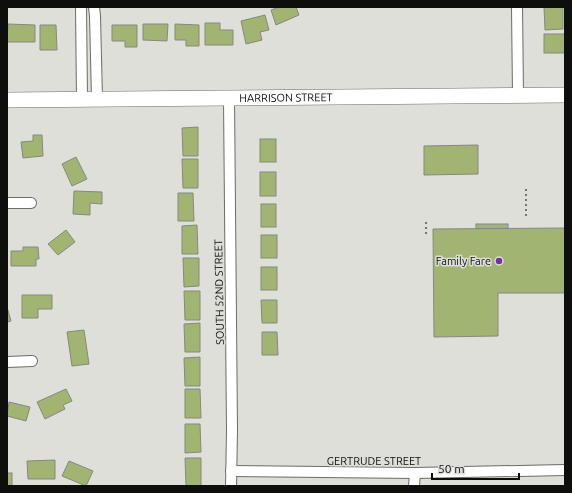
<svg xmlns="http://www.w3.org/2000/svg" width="572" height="493" viewBox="0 0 572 493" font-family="Ubuntu,sans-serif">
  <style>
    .building { fill: #a1b472; stroke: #868881 }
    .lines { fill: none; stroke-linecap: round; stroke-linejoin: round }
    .minor-casing { stroke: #6b6d66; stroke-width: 12 }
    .secondary-casing { stroke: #6b6d66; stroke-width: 16 }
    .path { stroke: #737570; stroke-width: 2; stroke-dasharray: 2 3; stroke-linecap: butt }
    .minor { stroke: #fff; stroke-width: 10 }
    .secondary { stroke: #fff; stroke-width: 15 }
    .poi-dot { fill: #7331a6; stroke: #dddfd8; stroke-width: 1.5 }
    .labels { text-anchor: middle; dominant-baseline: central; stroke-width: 3; stroke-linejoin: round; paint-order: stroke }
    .street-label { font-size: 11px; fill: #0e0f0d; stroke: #dddfd8 }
    .poi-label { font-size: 11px; fill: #0e0f0d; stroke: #dddfd8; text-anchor: end }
  </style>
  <rect width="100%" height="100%" fill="#dddfd8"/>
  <g class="building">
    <path d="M 279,7 L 296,7 L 299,15 L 276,25 L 271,10 Z"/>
    <path d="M 544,7 L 563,7 L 563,29 L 545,30 Z"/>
    <path d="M 265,15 L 269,30 L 260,32 L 262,40 L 246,44 L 241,21 Z"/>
    <path d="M 205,23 L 220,23 L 220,30 L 233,30 L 233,45 L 205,45 Z"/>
    <path d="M 8,24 L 35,25 L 35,42 L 7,42 Z"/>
    <path d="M 143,24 L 168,24 L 167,41 L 143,40 Z"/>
    <path d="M 175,24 L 199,25 L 199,46 L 186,46 L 186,40 L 175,40 Z"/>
    <path d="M 40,25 L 56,25 L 57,50 L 40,50 Z"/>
    <path d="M 112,25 L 137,25 L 137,47 L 125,47 L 125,41 L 112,41 Z"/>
    <rect x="544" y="34" width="21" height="19"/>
    <path d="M 198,127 L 198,156 L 183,156 L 182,128 Z"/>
    <path d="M 33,135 L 42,135 L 43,156 L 23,158 L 21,142 L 33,141 Z"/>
    <rect x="260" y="139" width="16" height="23"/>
    <path d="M 478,145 L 478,174 L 424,175 L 424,146 Z"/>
    <path d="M 76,157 L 87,179 L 72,186 L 62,164 Z"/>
    <path d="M 182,159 L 198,159 L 198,188 L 183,188 Z"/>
    <rect x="260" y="172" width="16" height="24"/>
    <path d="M 74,191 L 102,192 L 102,204 L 90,203 L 90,215 L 73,214 Z"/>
    <path d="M 178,193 L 193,193 L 194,221 L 178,221 Z"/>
    <rect x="261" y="204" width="15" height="23"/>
    <rect x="476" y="224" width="32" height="5"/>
    <path d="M 197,225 L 198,254 L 182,254 L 182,226 Z"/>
    <path d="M 565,228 L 565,293 L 498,293 L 498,336 L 434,337 L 433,229 Z"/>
    <path d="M 66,230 L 75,242 L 58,255 L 48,244 Z"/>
    <rect x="261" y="235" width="16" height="23"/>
    <path d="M 23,247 L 38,247 L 39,259 L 36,259 L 36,266 L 11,266 L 11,251 L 23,251 Z"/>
    <path d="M 183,258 L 199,258 L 199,286 L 184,287 Z"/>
    <rect x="261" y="267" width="16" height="23"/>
    <path d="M 184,291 L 200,291 L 200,320 L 185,320 Z"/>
    <path d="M 22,295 L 52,295 L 52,309 L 38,309 L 38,318 L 22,318 Z"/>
    <path d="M 261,300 L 277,300 L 277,323 L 262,323 Z"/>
    <path d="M 7,307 L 11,321 L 7,322 Z"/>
    <path d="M 200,323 L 200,352 L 185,352 L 184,324 Z"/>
    <path d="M 84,330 L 89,364 L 72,366 L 67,332 Z"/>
    <path d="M 262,332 L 277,332 L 278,355 L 262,355 Z"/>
    <path d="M 200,357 L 200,386 L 185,386 L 184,358 Z"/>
    <path d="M 66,389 L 72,401 L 63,405 L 65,409 L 45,419 L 37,402 Z"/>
    <path d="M 185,389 L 200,389 L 201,418 L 185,418 Z"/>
    <path d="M 9,402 L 30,407 L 26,421 L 7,416 Z"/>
    <path d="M 185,424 L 200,424 L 201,452 L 185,453 Z"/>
    <path d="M 185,458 L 201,458 L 201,486 L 186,486 Z"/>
    <path d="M 55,460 L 55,479 L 28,479 L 27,461 Z"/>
    <path d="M 69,461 L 93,471 L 86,486 L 62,476 Z"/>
    <rect x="7" y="473" width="5" height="13"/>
  </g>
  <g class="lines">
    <defs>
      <g id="minor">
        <path d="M 81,7 L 82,99"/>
        <path d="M 94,7 L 95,16 L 97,99"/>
        <path d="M 517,7 L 518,95"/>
        <path d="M 229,98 L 232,431 L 231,486"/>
        <path d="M 7,203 L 31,203"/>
        <path d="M 7,362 L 32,361"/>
        <path d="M 231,471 L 415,473 L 565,470"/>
        <path d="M 414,486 L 415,473"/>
      </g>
      <g id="secondary">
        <path id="s1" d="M 7,100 L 565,95"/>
      </g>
    </defs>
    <use href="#minor" class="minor-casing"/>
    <use href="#secondary" class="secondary-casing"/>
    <g class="path">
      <path d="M 526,189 L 526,217"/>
      <path d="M 426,222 L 426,235"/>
    </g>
    <use href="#minor" class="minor"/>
    <use href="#secondary" class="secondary"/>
  </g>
  <circle class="poi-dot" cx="499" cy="261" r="4"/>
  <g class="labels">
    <g class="street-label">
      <text stroke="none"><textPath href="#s1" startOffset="279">HARRISON STREET</textPath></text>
      <text transform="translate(219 292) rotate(-91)">SOUTH 52ND STREET</text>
      <text x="374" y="461">GERTRUDE STREET</text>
    </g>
    <g class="poi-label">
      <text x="491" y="261">Family Fare</text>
    </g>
  </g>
  <rect width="572" height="493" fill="none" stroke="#0e0f0d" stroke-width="16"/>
  <path d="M432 473v6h87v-6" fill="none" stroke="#0e0f0d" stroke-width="2"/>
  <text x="438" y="473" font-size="12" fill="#0e0f0d" stroke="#dddfd8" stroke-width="3" paint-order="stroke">50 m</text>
</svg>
